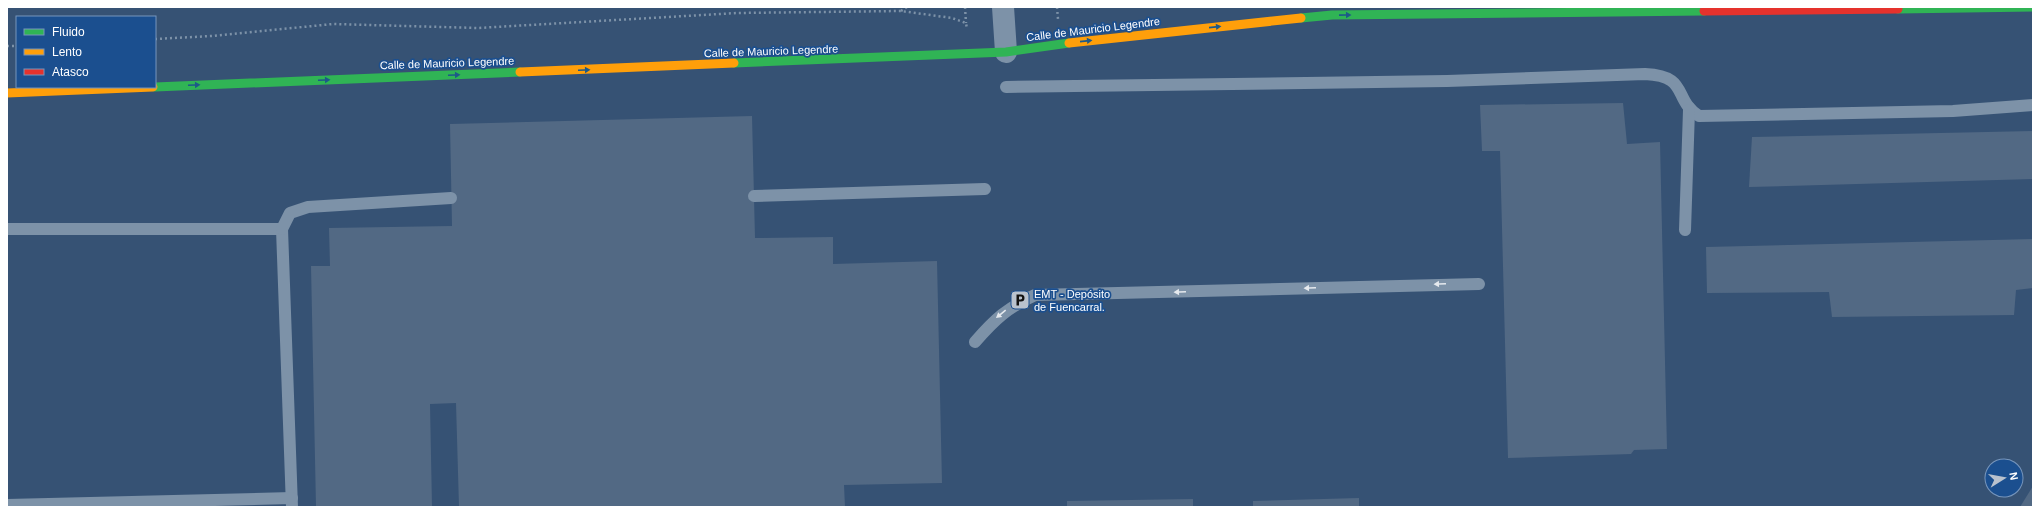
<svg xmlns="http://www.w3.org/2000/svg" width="2040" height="514" viewBox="0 0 2040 514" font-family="Helvetica,sans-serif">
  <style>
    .building { fill: #526984 }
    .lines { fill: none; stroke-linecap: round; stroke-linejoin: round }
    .path { stroke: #7d92a8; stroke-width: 2.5; stroke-dasharray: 2 3; stroke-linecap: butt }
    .lane { stroke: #7d92a8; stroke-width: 12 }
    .street { stroke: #7d92a8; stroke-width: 22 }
    .fast { stroke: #30b455; stroke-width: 9 }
    .slow { stroke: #ff9f0a; stroke-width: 9 }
    .jam { stroke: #e5322d; stroke-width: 9 }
    .oneway { fill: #1d5989 }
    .oneway2 { fill: #e5e9ee }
    .labels { text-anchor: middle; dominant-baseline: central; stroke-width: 3.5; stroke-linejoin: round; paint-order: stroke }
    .street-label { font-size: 11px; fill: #fff; stroke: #1b4f8f }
    .poi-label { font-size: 11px; fill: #fff; stroke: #1b4f8f; text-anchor: start }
  </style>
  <rect width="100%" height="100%" fill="#365274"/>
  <g class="building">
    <path d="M 1623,103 L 1627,144 L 1660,142 L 1667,449 L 1634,450 L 1631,454 L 1508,458 L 1500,151 L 1482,151 L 1480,105 Z"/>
    <path d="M 752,116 L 755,238 L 833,237 L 833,264 L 937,261 L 942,483 L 844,485 L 845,507 L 459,507 L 456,403 L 430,404 L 432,507 L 316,507 L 311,266 L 330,266 L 329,228 L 452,226 L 450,124 Z"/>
    <path d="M 2033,131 L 2033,179 L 1749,187 L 1752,137 Z"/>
    <path d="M 2033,239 L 2033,288 L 2016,290 L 2014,315 L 1832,317 L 1829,292 L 1707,293 L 1706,247 Z"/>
    <path d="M 2033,486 L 2033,507 L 2020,507 Z"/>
    <path d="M 1359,498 L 1359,507 L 1253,507 L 1253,501 Z"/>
    <path d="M 1193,499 L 1193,507 L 1067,507 L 1067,501 Z"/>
  </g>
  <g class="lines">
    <g class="path">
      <path d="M 965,7 L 966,23"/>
      <path d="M 1057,7 L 1058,19"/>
      <path d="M 901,11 L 907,7"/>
      <path d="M 155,39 L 212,36 L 333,24 L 478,28 L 737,13 L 901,11 L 952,18 L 966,23 L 967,29"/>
      <path d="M 7,46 L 17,46"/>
    </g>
    <g class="lane">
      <path d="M 1006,87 L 1447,81 L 1645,74 C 1690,76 1672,99 1699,116 L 1953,111 L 2033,105"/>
      <path d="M 754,196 L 985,189"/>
      <path d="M 7,229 L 282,229 L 292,507"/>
      <path d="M 282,229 L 290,213 L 308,207 L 451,198"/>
      <path d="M 1685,230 L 1689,110"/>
      <path d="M 975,342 C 995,319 1007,308 1035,295 L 1479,284"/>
      <path d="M 7,505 L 292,498"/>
    </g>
    <path class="street" d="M 1003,7 L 1006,52"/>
    <g class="fast">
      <path d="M 1898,9 L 2033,7"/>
      <path d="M 1301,18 L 1332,15 L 1704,11"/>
      <path d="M 734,63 L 1006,52 L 1069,43"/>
      <path d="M 155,87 L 520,72"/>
    </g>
    <g class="slow">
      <path d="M 1069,43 L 1301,18"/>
      <path d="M 520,72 L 734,63"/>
      <path d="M 7,93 L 153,87"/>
    </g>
    <path class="jam" d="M 1704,11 L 1898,9"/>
  </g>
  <defs><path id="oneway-solid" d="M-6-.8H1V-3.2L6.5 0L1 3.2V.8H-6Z"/></defs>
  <g class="oneway">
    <use href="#oneway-solid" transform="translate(1345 15) rotate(-1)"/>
    <use href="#oneway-solid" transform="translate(1215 27) rotate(-6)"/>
    <use href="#oneway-solid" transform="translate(1086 41) rotate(-6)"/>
    <use href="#oneway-solid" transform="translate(584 70) rotate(-2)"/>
    <use href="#oneway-solid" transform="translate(454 75) rotate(-2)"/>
    <use href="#oneway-solid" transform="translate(324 80) rotate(-2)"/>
    <use href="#oneway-solid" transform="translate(194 85) rotate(-2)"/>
  </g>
  <g class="oneway2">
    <use href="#oneway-solid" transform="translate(1440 284) rotate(178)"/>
    <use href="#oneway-solid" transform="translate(1310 288) rotate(178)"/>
    <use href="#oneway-solid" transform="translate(1180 292) rotate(178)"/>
    <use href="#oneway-solid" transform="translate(1001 314) rotate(141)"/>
  </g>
  <defs>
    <symbol id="parking-square" viewBox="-11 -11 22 22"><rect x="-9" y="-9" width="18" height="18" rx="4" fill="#b9c2ce" stroke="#1b4f8f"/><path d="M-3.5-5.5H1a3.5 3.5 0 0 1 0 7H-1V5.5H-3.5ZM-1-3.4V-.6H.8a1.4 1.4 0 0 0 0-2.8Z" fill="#111"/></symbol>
  </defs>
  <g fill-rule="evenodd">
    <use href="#parking-square" x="1009" y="289" width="22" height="22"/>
  </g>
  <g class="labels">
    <g class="street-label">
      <text transform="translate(1093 29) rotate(-7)">Calle de Mauricio Legendre</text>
      <text transform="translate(771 51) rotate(-2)">Calle de Mauricio Legendre</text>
      <text transform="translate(447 63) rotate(-2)">Calle de Mauricio Legendre</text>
    </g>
    <g class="poi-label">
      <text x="1034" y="294">EMT - Depósito<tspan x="1034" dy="13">de Fuencarral.</tspan></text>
    </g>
  </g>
  <rect width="2040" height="514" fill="none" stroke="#ffffff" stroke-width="16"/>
  <rect x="16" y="16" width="140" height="72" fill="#1b4f8f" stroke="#7695bc"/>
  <rect x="24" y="29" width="20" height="6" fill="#30b455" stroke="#7695bc"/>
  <text x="52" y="36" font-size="12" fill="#ffffff">Fluido</text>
  <rect x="24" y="49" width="20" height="6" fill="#ff9f0a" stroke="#7695bc"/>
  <text x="52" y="56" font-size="12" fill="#ffffff">Lento</text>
  <rect x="24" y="69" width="20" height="6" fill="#e5322d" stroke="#7695bc"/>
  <text x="52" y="76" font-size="12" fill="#ffffff">Atasco</text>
  <g transform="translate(2004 478) rotate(79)"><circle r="19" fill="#1b4f8f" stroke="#7695bc"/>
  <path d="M0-3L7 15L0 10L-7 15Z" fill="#b9c2ce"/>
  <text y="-6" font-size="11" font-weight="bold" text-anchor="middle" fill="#ffffff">N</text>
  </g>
</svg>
